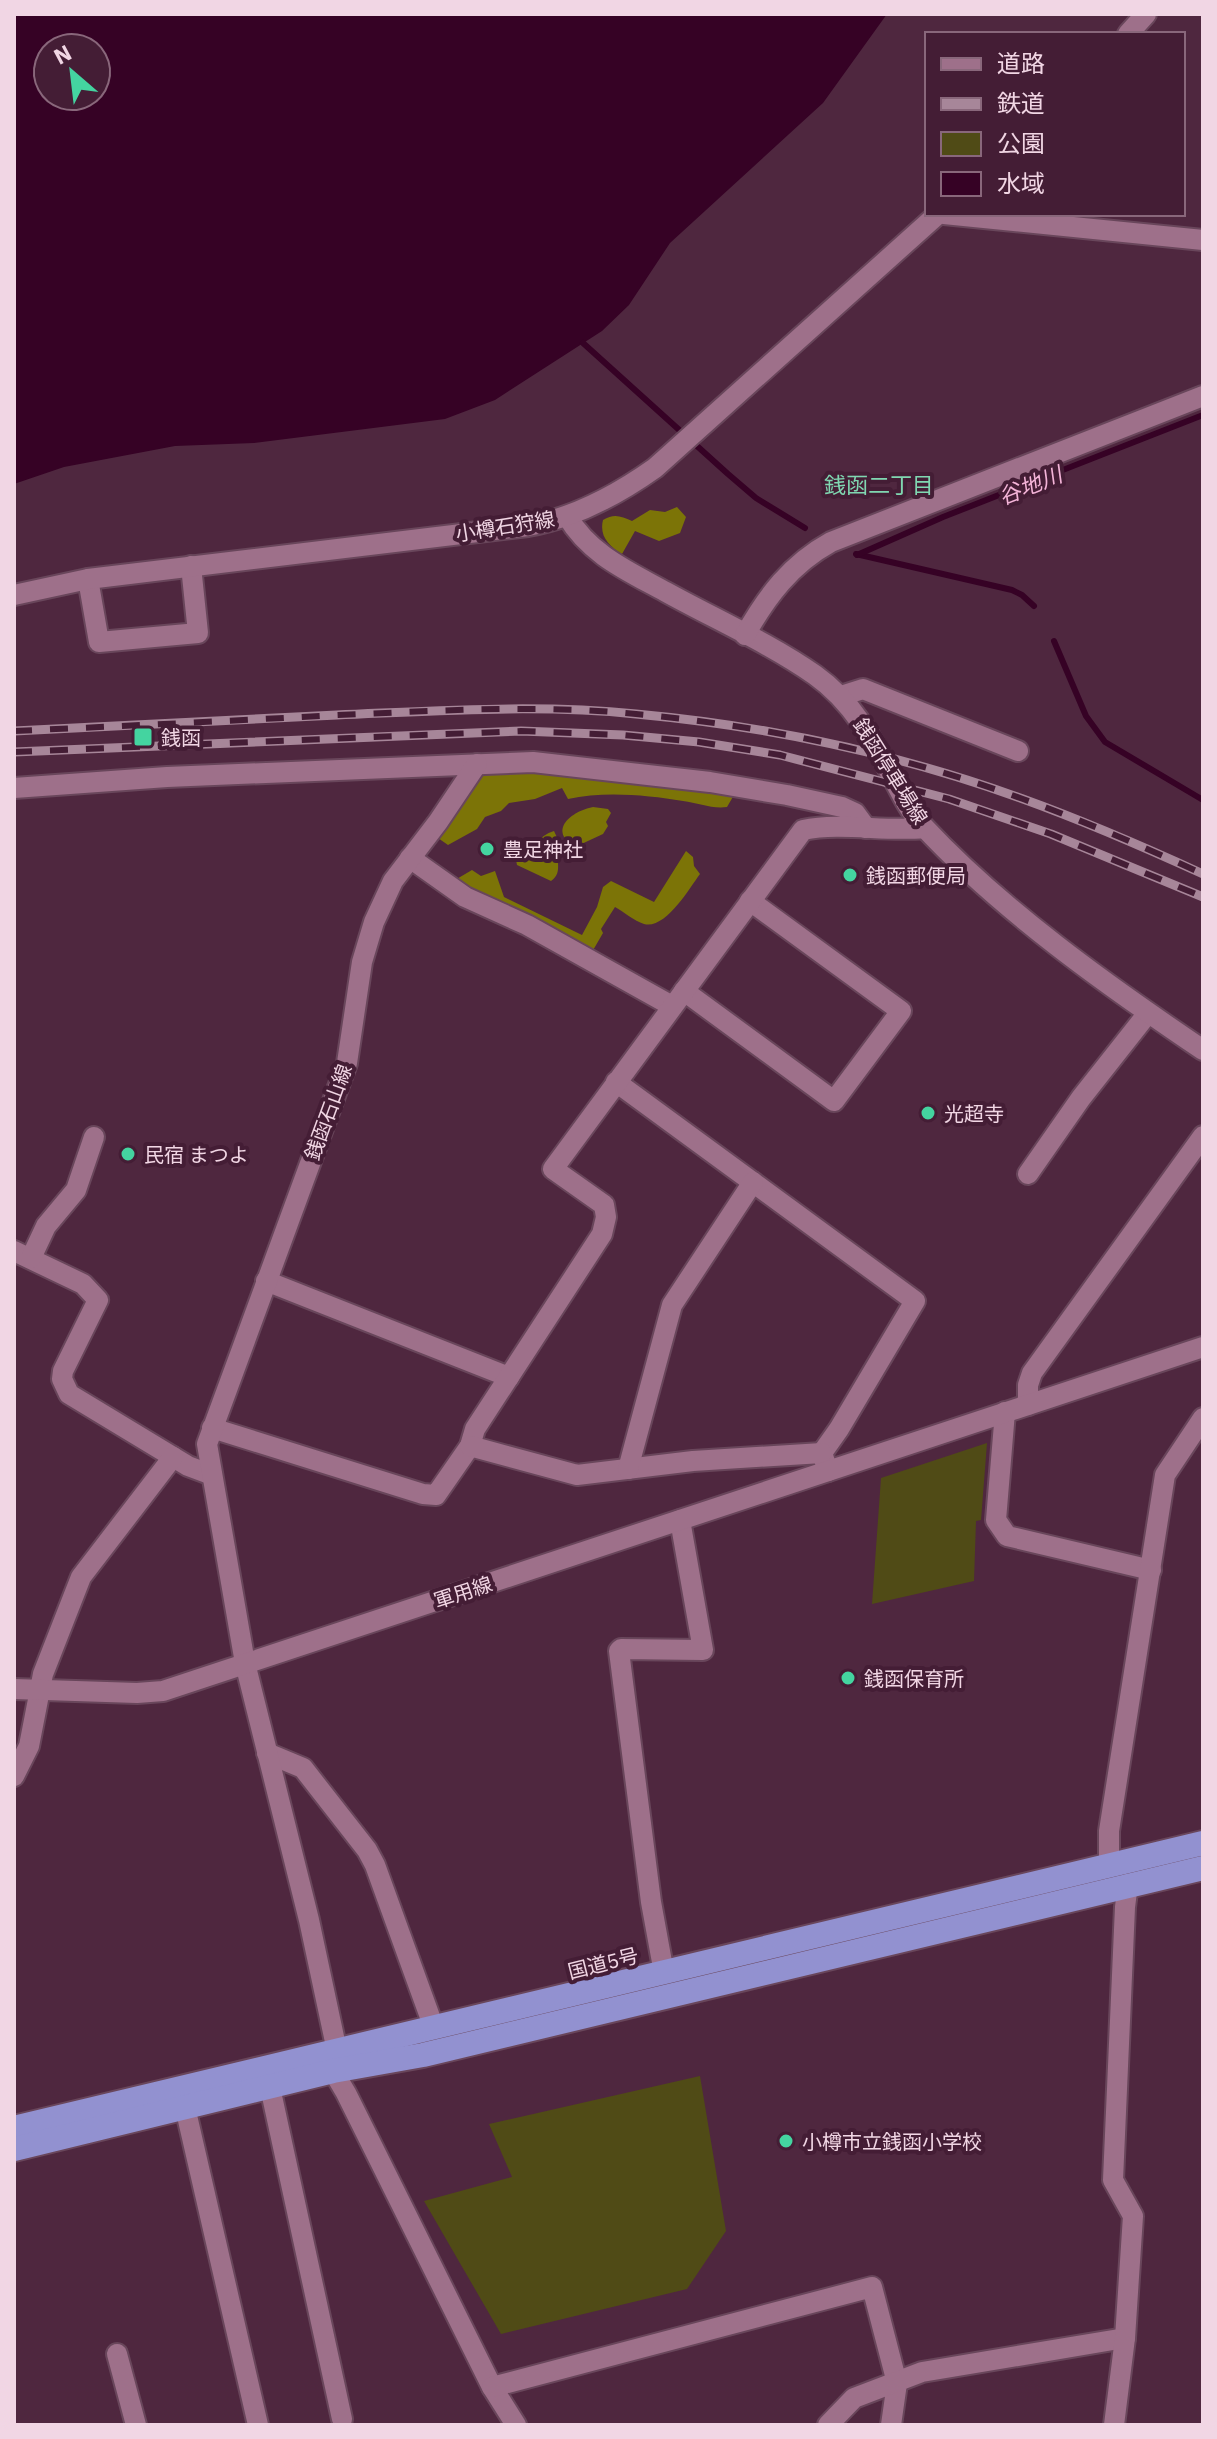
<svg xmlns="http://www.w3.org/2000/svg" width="1217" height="2439" viewBox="0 0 1217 2439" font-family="'IBM Plex Sans','Noto Sans JP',sans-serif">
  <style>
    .green { fill: #504b16 }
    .forest { fill: #7c7407 }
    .water { fill: #360225; fill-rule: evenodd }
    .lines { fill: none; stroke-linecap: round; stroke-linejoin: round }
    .stream { stroke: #360225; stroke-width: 6 }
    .street-casing { stroke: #69465b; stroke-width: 24 }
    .secondary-casing { stroke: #69465b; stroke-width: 24 }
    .highway-casing { stroke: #69465b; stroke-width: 28 }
    .street { stroke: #9e708a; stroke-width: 20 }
    .secondary { stroke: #9e708a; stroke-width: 20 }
    .highway { stroke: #9291d0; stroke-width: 24 }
    .rail-casing { stroke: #a78699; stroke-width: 9 }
    .rail { stroke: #441d35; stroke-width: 6; stroke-dasharray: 18; stroke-linecap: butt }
    .poi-dot { fill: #44d4a0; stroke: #441d35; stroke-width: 3 }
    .labels { text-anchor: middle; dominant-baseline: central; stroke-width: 8; stroke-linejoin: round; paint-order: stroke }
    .street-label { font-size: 20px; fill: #f1d6e4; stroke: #441d35 }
    .poi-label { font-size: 20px; fill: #f1d6e4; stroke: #441d35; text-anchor: start }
    .neighbourhood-label { font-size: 22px; fill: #80d7b1; stroke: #441d35 }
    .water-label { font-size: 22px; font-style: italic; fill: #f4b4d8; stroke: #441d35 }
  </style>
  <rect width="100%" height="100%" fill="#4f273f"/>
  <g class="green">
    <path d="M 987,1443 L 981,1520 L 976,1521 L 974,1581 L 872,1604 L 881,1478 Z"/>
    <path d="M 700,2076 L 726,2231 L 687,2289 L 501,2334 L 424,2201 L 512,2177 L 489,2124 Z"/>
  </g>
  <g class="forest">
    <path d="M 677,507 L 686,517 L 680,533 L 659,541 L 635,531 L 622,554 C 609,546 599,536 603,520 C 614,513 621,516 632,521 L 650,510 L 665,512 Z"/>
    <path d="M 534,768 L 734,795 L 727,807 C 712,809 698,803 683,801 C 647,795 604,791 568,799 L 562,788 L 535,799 L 509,803 L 501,811 L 485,817 L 477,829 L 448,845 L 438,838 L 486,770 Z"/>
    <path d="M 593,807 L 608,809 L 611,813 L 606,822 L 608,826 L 603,834 L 575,847 C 547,830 572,811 593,807 Z"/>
    <path d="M 554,831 L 560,844 C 553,857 565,872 551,881 L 517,865 L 516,860 C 530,852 539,835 554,831 Z"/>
    <path d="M 686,851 L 693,857 L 694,866 L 700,874 C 689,889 665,930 644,924 C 634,921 624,912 615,907 L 601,929 L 603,933 L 592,952 L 472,893 L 455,880 L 472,870 L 481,876 L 495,871 L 504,897 L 582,935 L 597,907 L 603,887 L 611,881 L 654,902 Z"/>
  </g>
  <path class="water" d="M 14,14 L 887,14 L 823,103 L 670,243 L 629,305 L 602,331 L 495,400 L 445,419 L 254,443 L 175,446 L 64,467 L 14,484 ZM 48,48 L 96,48 L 96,96 L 48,96 Z"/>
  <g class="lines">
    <g class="stream">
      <path d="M 583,343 L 728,474 L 756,498 L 805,528"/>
      <path d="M 856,554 L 1012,590 L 1022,595 L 1034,606"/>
      <path d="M 857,555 L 943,517 L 1203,415"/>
      <path d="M 1054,641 L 1086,716 L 1105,742 L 1203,800"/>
    </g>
    <defs>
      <g id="street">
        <path d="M 944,214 L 1203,240"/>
        <path d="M 88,579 L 99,642 L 198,633 L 191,566"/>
        <path d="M 841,696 L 863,689 L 1018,751"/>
        <path d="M 14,788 L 167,777 L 533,762 L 710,782 L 787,795 L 842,807 L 855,813 L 866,828"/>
        <path d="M 410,858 L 465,897 L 527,925 L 672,1006"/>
        <path d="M 684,991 L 834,1101 L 901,1011 L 750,901"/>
        <path d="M 616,1082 L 915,1301 L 839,1429 L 822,1453 L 828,1471"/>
        <path d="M 1028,1174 L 1081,1098 L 1148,1013"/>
        <path d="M 14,1251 L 83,1284 L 98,1300 L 63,1371 L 62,1379 L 69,1394 L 188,1466 L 212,1475"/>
        <path d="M 31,1258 L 46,1226 L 76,1190 L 94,1137"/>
        <path d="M 266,1281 L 509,1377"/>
        <path d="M 1028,1405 L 1028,1385 L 1032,1373 L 1203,1136"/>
        <path d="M 1005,1412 L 996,1520 L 1007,1536 L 1151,1570"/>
        <path d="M 212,1428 L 423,1494 L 436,1495 L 470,1446 L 475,1429 L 602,1234 L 606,1217 L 604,1205 L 553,1169 L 803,830 C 842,822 884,832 924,828"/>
        <path d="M 470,1446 L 577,1475 L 693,1461 L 822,1453"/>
        <path d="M 628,1469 L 672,1305 L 753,1182"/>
        <path d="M 267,1753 L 303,1768 L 367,1850 L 375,1865 L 434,2028"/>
        <path d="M 14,1776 L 29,1746 L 43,1674 L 81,1577 L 173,1457"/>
        <path d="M 1109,1866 L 1109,1831 L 1165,1475 L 1203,1418"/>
        <path d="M 664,1973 L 651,1902 L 619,1651 L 621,1649 L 703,1650 L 680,1520"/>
        <path d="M 337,2051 L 309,1920 L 245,1663 L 207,1444 L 347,1063 L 362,962 L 374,922 L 393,881 L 438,822 L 477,764"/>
        <path d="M 333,2071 L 346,2093 L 492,2387 L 516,2425"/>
        <path d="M 270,2087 L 342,2419"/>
        <path d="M 185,2107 L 258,2425"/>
        <path d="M 117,2354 L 136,2425"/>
        <path d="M 492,2387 L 872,2287 L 897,2383 L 891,2425"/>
        <path d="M 828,2425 L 854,2398 L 922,2372 L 1125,2338"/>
        <path d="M 1114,2425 L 1125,2338 L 1133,2216 L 1113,2180 L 1125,1907 L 1128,1884"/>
      </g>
      <g id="secondary">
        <path d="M 1128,34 L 1146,14"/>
        <path d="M 567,516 C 590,555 628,571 666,592 C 715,619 769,643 815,675 C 853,702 873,740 894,780 C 903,797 911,813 923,826 C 1001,910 1108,986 1203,1050"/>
        <path d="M 14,595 L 88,579 L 528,526 C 574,518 617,495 655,468 L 938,214"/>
        <path d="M 745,635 C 767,596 791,564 831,542 L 1203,396"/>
        <path d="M 14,1689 L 137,1693 L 163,1691 L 1203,1347"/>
      </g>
      <g id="highway">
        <path d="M 14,2128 L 1203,1843"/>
        <path d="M 14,2149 L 333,2071 L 423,2055 L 1203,1868"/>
      </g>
    </defs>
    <use href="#street" class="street-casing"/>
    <use href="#secondary" class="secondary-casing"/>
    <use href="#highway" class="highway-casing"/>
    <use href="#street" class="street"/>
    <use href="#secondary" class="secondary"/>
    <use href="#highway" class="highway"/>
    <defs>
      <g id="rail">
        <path d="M 14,731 C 122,726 230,721 337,715 C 437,711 537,704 636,714 C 767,726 899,754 1023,799 C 1084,821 1144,847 1203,874"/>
        <path d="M 14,752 L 521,731 L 623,735 L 699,742 L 780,755 L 949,799 L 1051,834 L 1203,897"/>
      </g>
    </defs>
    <use href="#rail" class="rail-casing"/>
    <use href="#rail" class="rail"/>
  </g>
  <g class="poi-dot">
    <rect x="133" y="727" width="20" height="20" rx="4"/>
    <circle cx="487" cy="849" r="8"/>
    <circle cx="850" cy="875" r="8"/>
    <circle cx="928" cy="1113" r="8"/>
    <circle cx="128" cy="1154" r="8"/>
    <circle cx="848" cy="1678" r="8"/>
    <circle cx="786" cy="2141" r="8"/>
  </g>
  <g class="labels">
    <g class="street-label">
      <text transform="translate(505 526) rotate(-9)">小樽石狩線</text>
      <text transform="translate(891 771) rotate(58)">銭函停車場線</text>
      <text transform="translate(328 1112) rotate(-70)">銭函石山線</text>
      <text transform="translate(463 1592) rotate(-18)">軍用線</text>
      <text transform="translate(603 1963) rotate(-14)">国道5号</text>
    </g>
    <g class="poi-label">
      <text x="161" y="737">銭函</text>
      <text x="503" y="849">豊足神社</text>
      <text x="866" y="875">銭函郵便局</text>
      <text x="944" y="1113">光超寺</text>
      <text x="144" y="1154">民宿 まつよ</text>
      <text x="864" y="1678">銭函保育所</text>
      <text x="802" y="2141">小樽市立銭函小学校</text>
    </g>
    <g class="neighbourhood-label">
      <text x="879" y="484">銭函二丁目</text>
    </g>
    <g class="water-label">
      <text transform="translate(1030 485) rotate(-22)">谷地川</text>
    </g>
  </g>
  <rect width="1217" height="2439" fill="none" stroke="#f1d6e4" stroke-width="32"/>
  <rect x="925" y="32" width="260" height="184" fill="#441d35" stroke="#89677b" stroke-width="2"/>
  <rect x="941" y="58" width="40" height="12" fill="#9e708a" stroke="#89677b" stroke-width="2"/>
  <text x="997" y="72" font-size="24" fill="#f1d6e4">道路</text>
  <rect x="941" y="98" width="40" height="12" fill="#a78699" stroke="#89677b" stroke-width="2"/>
  <text x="997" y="112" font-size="24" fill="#f1d6e4">鉄道</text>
  <rect x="941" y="132" width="40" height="24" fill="#504b16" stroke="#89677b" stroke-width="2"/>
  <text x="997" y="152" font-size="24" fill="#f1d6e4">公園</text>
  <rect x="941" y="172" width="40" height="24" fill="#360225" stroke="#89677b" stroke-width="2"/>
  <text x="997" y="192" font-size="24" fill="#f1d6e4">水域</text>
  <g transform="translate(72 72) rotate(332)"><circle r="38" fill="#441d35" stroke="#89677b" stroke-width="2"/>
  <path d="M0-6L14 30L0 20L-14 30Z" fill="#44d4a0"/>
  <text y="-12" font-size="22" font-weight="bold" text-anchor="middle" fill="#f1d6e4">N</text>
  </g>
</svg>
